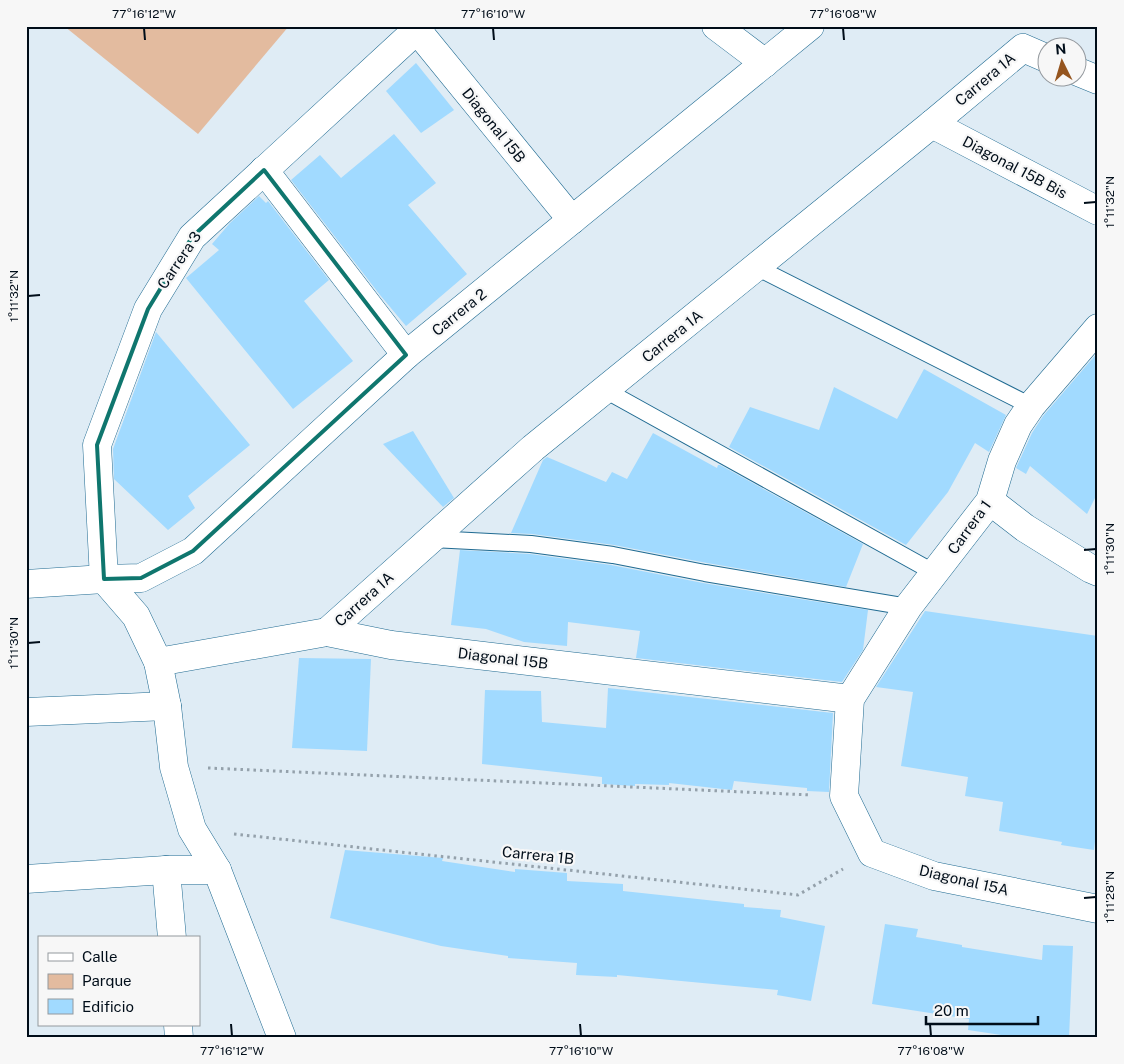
<svg xmlns="http://www.w3.org/2000/svg" width="1124" height="1064" viewBox="0 0 1124 1064" font-family="'Public Sans',sans-serif">
  <style>
    .green { fill: #e3bb9f }
    .building { fill: #a1daff }
    .lines { fill: none; stroke-linecap: round; stroke-linejoin: round }
    .lane-casing { stroke: #206b92; stroke-width: 18 }
    .street-casing { stroke: #206b92; stroke-width: 29 }
    .path { stroke: #94a1ab; stroke-width: 3; stroke-dasharray: 2.5 4; stroke-linecap: butt }
    .lane { stroke: #fff; stroke-width: 16 }
    .street { stroke: #fff; stroke-width: 28 }
    .marked { fill: none; stroke: #0f766e; stroke-width: 4; stroke-linejoin: round }
    .ticks { fill: none; stroke: #000d19; stroke-width: 2 }
    .labels { text-anchor: middle; dominant-baseline: central; stroke-width: 4.5; stroke-linejoin: round; paint-order: stroke }
    .street-label { font-size: 15px; fill: #000d19; stroke: #f7f7f7 }
    .neatline { fill: none; stroke: #000d19; stroke-width: 2 }
    .ticks-label { font-size: 12px; text-anchor: middle; fill: #000d19 }
  </style>
  <rect width="100%" height="100%" fill="#dfecf5"/>
  <path class="green" d="M 64,26 L 289,26 L 198,134 Z"/>
  <g class="building">
    <path d="M 416,63 L 454,110 L 421,133 L 386,91 Z"/>
    <path d="M 394,134 L 436,183 L 408,205 L 467,274 L 406,326 L 380,295 L 291,180 L 320,155 L 341,178 Z"/>
    <path d="M 259,196 L 266,203 L 268,201 L 329,280 L 304,301 L 353,361 L 293,409 L 186,278 L 219,250 L 212,244 L 230,223 Z"/>
    <path d="M 156,332 L 250,445 L 188,496 L 195,508 L 168,530 L 114,479 L 113,449 Z"/>
    <path d="M 1098,352 L 1098,492 L 1087,514 L 1030,466 L 1026,474 L 1016,468 L 1032,433 L 1043,416 Z"/>
    <path d="M 924,369 L 1006,415 L 989,452 L 975,443 L 948,492 L 906,545 L 729,447 L 750,407 L 819,430 L 834,387 L 897,419 Z"/>
    <path d="M 413,431 L 454,498 L 443,507 L 383,444 Z"/>
    <path d="M 653,433 L 717,468 L 718,465 L 720,465 L 863,544 L 846,587 L 707,563 L 614,545 L 532,534 L 511,533 L 543,460 L 547,457 L 606,482 L 612,472 L 627,479 Z"/>
    <path d="M 460,550 L 530,554 L 611,565 L 703,583 L 868,610 L 863,650 L 842,682 L 636,658 L 640,631 L 568,622 L 567,646 L 524,642 L 486,629 L 451,625 Z"/>
    <path d="M 925,611 L 1098,636 L 1098,817 L 1094,850 L 1061,845 L 1062,842 L 999,831 L 1003,802 L 965,796 L 968,777 L 901,766 L 913,692 L 876,687 Z"/>
    <path d="M 299,658 L 371,659 L 367,751 L 292,748 Z"/>
    <path d="M 608,688 L 833,713 L 829,792 L 807,791 L 807,788 L 734,781 L 732,790 L 669,783 L 669,785 L 635,784 L 635,786 L 602,784 L 602,777 L 482,764 L 485,690 L 541,691 L 542,722 L 606,728 Z"/>
    <path d="M 345,850 L 443,858 L 442,861 L 515,872 L 515,869 L 567,873 L 567,881 L 623,884 L 623,891 L 744,904 L 744,907 L 781,910 L 780,917 L 825,926 L 811,1001 L 777,995 L 778,990 L 617,975 L 617,977 L 576,975 L 577,963 L 508,958 L 508,956 L 441,946 L 330,918 Z"/>
    <path d="M 885,924 L 918,929 L 916,937 L 962,945 L 962,947 L 1042,960 L 1043,945 L 1073,946 L 1069,1038 L 1021,1038 L 968,1030 L 969,1019 L 872,1004 Z"/>
  </g>
  <g class="lines">
    <defs>
      <g id="lane">
        <path d="M 756,267 L 1031,406"/>
        <path d="M 605,390 L 935,573"/>
        <path d="M 432,539 L 531,544 L 613,555 L 705,573 L 908,607"/>
      </g>
      <g id="street">
        <path d="M 716,26 L 765,63"/>
        <path d="M 417,30 L 572,220"/>
        <path d="M 1076,71 L 1098,80"/>
        <path d="M 932,124 L 1098,211"/>
        <path d="M 264,170 L 406,355"/>
        <path d="M 1098,328 L 1031,406 L 1018,425 L 1002,461 L 990,501 L 908,607 L 850,699 L 844,796 L 872,853 L 934,876 L 1098,909"/>
        <path d="M 990,501 L 1025,528 L 1091,569 L 1098,572"/>
        <path d="M 104,579 L 97,445 L 148,309 L 192,237 L 421,26"/>
        <path d="M 104,579 L 136,616 L 158,662 L 167,706 L 174,767 L 192,829 L 217,870 L 282,1038"/>
        <path d="M 26,584 L 104,579 L 141,578 L 193,551 L 406,355 L 810,26"/>
        <path d="M 327,632 L 533,448 L 932,124 L 1023,48 L 1046,58"/>
        <path d="M 158,662 L 327,632 L 391,645 L 850,699"/>
        <path d="M 26,712 L 167,706"/>
        <path d="M 166,870 L 172,938"/>
        <path d="M 26,879 L 166,870 L 217,870"/>
        <path d="M 178,1025 L 179,1038"/>
      </g>
    </defs>
    <use href="#lane" class="lane-casing"/>
    <use href="#street" class="street-casing"/>
    <g class="path">
      <path d="M 208,768 L 811,795"/>
      <path d="M 234,834 L 798,895 L 843,869"/>
    </g>
    <use href="#lane" class="lane"/>
    <use href="#street" class="street"/>
  </g>
  <path class="marked" d="M 264,170 L 406,355 L 193,551 L 141,578 L 104,579 L 97,445 L 148,309 L 192,237 Z"/>
  <path class="ticks" d="M 144,28 L 145,40M 493,28 L 494,40M 843,28 L 844,40M 1084,203 L 1096,202M 28,296 L 40,295M 1084,550 L 1096,549M 28,643 L 40,642M 1084,898 L 1096,897M 231,1024 L 232,1036M 580,1024 L 581,1036M 930,1024 L 931,1036"/>
  <g class="labels">
    <g class="street-label">
      <text transform="translate(985 79) rotate(-40)">Carrera 1A</text>
      <text transform="translate(494 125) rotate(51)">Diagonal 15B</text>
      <text transform="translate(1015 167) rotate(28)">Diagonal 15B Bis</text>
      <text transform="translate(179 260) rotate(-56)">Carrera 3</text>
      <text transform="translate(459 312) rotate(-39)">Carrera 2</text>
      <text transform="translate(672 336) rotate(-39)">Carrera 1A</text>
      <text transform="translate(969 527) rotate(-54)">Carrera 1</text>
      <text transform="translate(364 599) rotate(-42)">Carrera 1A</text>
      <text transform="translate(503 658) rotate(7)">Diagonal 15B</text>
      <text transform="translate(538 855) rotate(6)">Carrera 1B</text>
      <text transform="translate(964 880) rotate(13)">Diagonal 15A</text>
    </g>
  </g>
  <rect width="1124" height="1064" fill="none" stroke="#f7f7f7" stroke-width="55"/>
  <rect x="38" y="936" width="162" height="90" fill="#f7f7f7" stroke="#94999e"/>
  <rect x="48" y="953" width="25" height="8" fill="#ffffff" stroke="#94999e"/>
  <text x="82" y="962" font-size="15" fill="#000d19">Calle</text>
  <rect x="48" y="974" width="25" height="15" fill="#e3bb9f" stroke="#94999e"/>
  <text x="82" y="986" font-size="15" fill="#000d19">Parque</text>
  <rect x="48" y="999" width="25" height="15" fill="#a1daff" stroke="#94999e"/>
  <text x="82" y="1012" font-size="15" fill="#000d19">Edificio</text>
  <g transform="translate(1062 62) rotate(355)"><circle r="24" fill="#f7f7f7" stroke="#94999e"/>
  <path d="M0-4L9 19L0 12L-9 19Z" fill="#95551f"/>
  <text y="-8" font-size="14" font-weight="bold" text-anchor="middle" fill="#000d19">N</text>
  </g>
  <path d="M926 1016v8h112v-8" fill="none" stroke="#000d19" stroke-width="2.5"/>
  <text x="934" y="1016" font-size="15" fill="#000d19" stroke="#f7f7f7" stroke-width="4" paint-order="stroke">20 m</text>
  <rect x="28" y="28" width="1068" height="1008" class="neatline"/>
  <g class="ticks-label">
    <text x="144" y="18">77°16'12"W</text>
    <text x="493" y="18">77°16'10"W</text>
    <text x="843" y="18">77°16'08"W</text>
    <text transform="translate(1110 202) rotate(-90)" y="4">1°11'32"N</text>
    <text transform="translate(14 296) rotate(-90)" y="4">1°11'32"N</text>
    <text transform="translate(1110 549) rotate(-90)" y="4">1°11'30"N</text>
    <text transform="translate(14 643) rotate(-90)" y="4">1°11'30"N</text>
    <text transform="translate(1110 897) rotate(-90)" y="4">1°11'28"N</text>
    <text x="232" y="1055">77°16'12"W</text>
    <text x="581" y="1055">77°16'10"W</text>
    <text x="931" y="1055">77°16'08"W</text>
  </g>
</svg>
